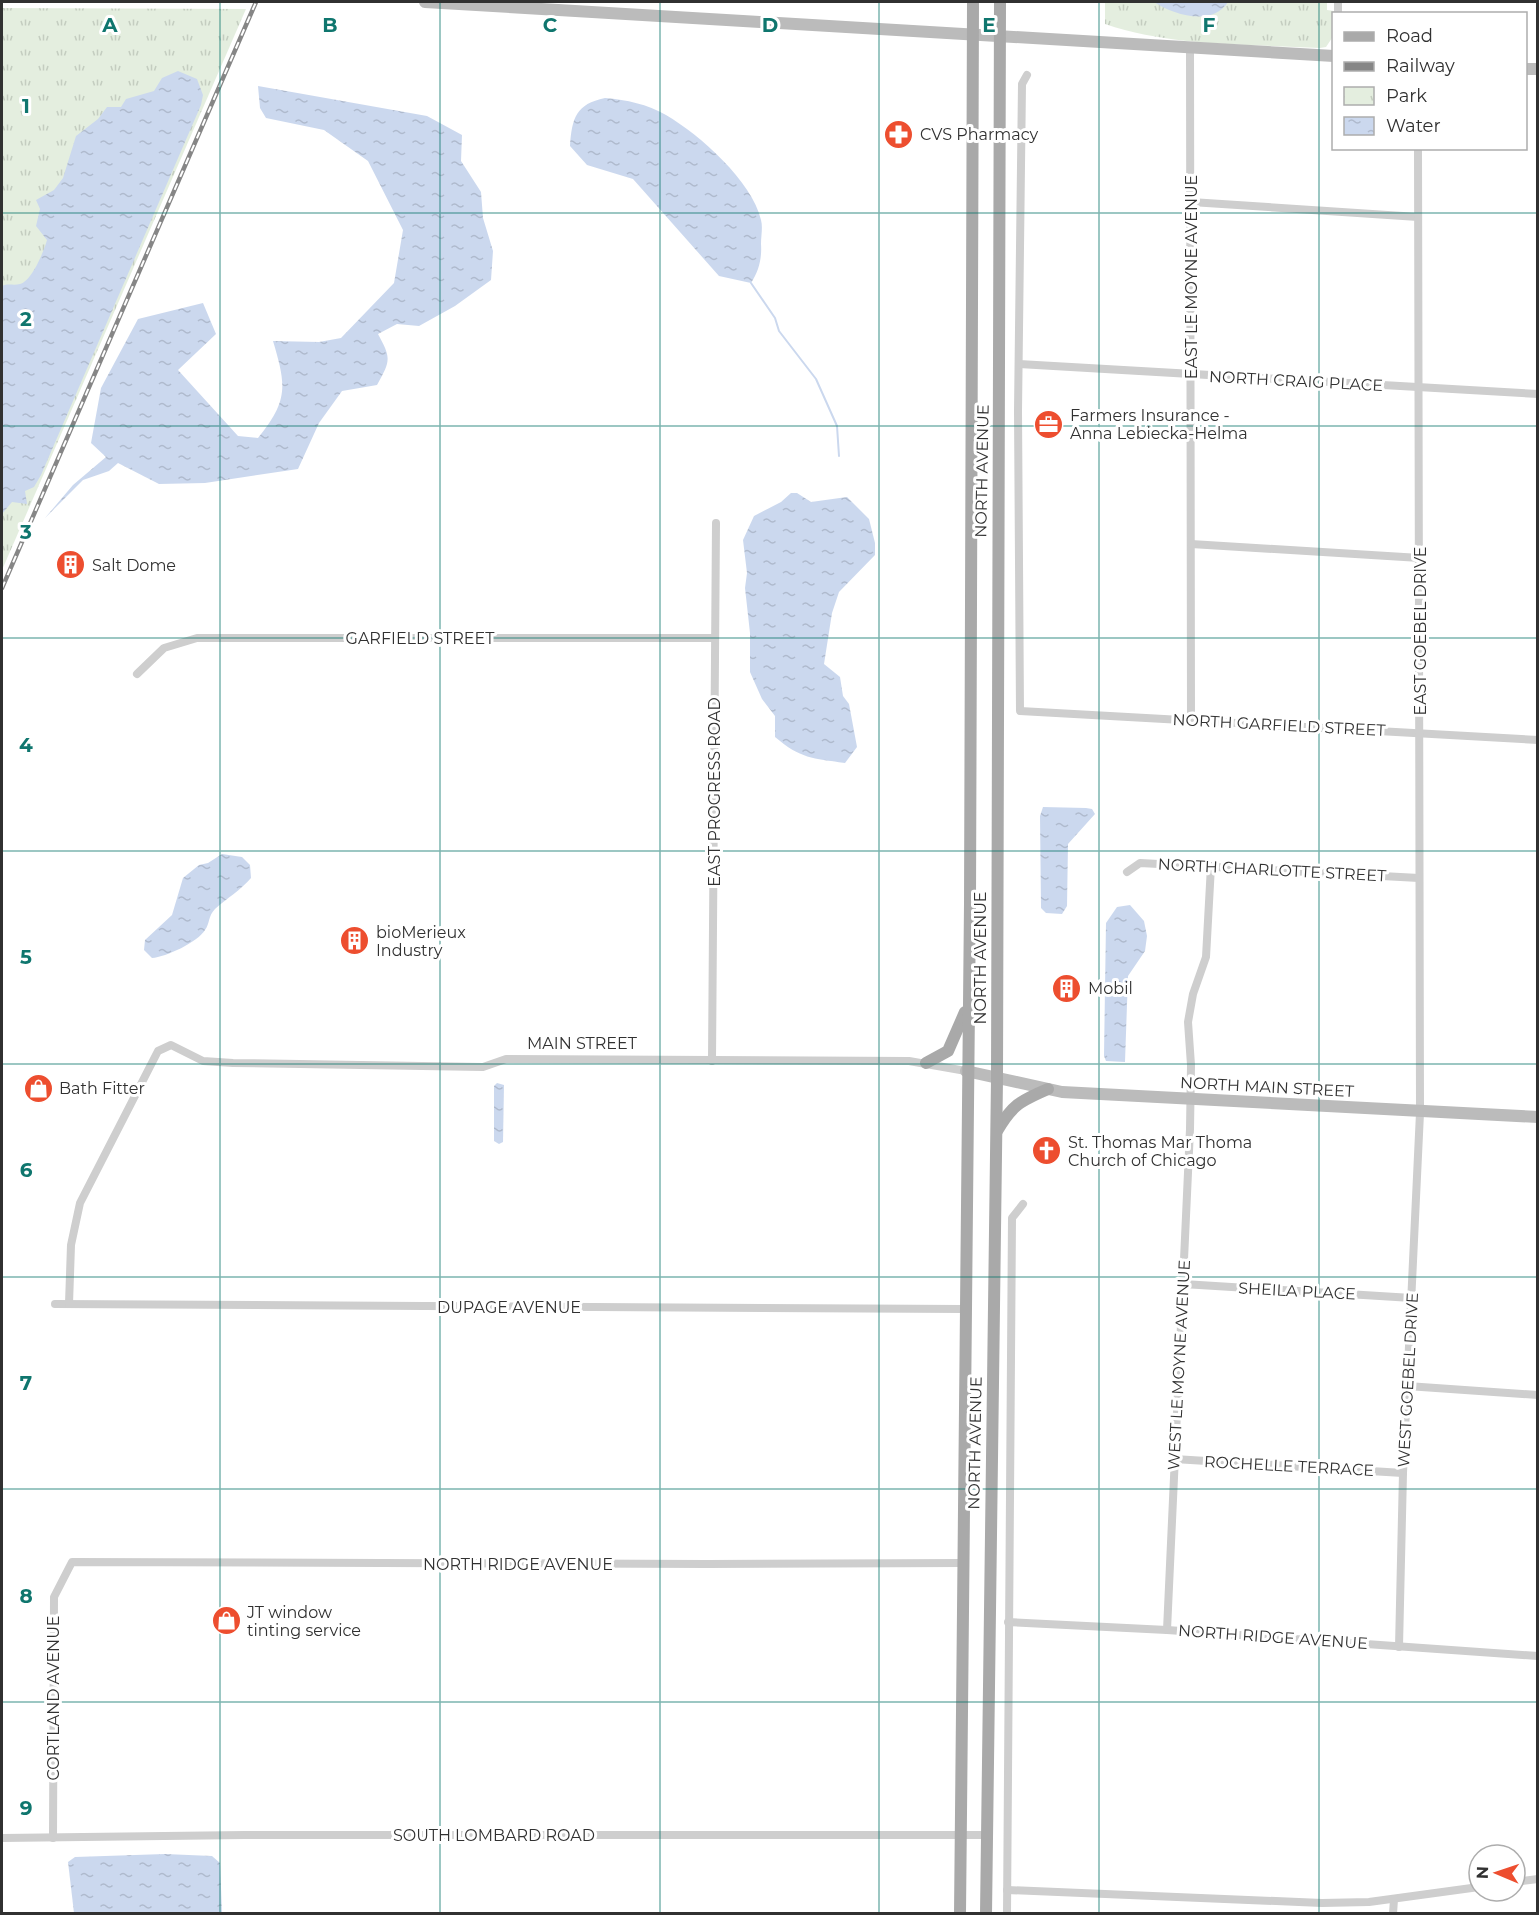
<svg xmlns="http://www.w3.org/2000/svg" width="1539" height="1915" viewBox="0 0 1539 1915" font-family="Montserrat,sans-serif">
  <style>
    .park { fill: url(#park-tufts) }
    .water { fill: url(#water-ripples) }
    .lines { fill: none; stroke-linecap: round; stroke-linejoin: round }
    .stream { stroke: #cbd8ee; stroke-width: 2 }
    .street { stroke: #cecece; stroke-width: 8 }
    .secondary { stroke: #bbb; stroke-width: 12 }
    .primary { stroke: #a9a9a9; stroke-width: 12 }
    .rail-casing { stroke: #868686; stroke-width: 4.5 }
    .rail { stroke: #fff; stroke-width: 2; stroke-dasharray: 7; stroke-linecap: butt }
    .grid { fill: none; stroke: #0f766e; stroke-width: 1.5; stroke-opacity: 0.55 }
    .labels { text-anchor: middle; dominant-baseline: central; stroke-width: 6; stroke-linejoin: round; paint-order: stroke }
    .poi-label { font-size: 16px; fill: #313131; stroke: #fff; text-anchor: start }
    .street-label { font-size: 16px; fill: #313131; stroke: #fff }
    .grid-label { font-size: 20px; text-anchor: middle; font-weight: bold; fill: #0f766e; stroke: #fff; stroke-width: 6; stroke-linejoin: round; paint-order: stroke }
  </style>
  <defs>
    <pattern id="park-tufts" width="24" height="20" patternUnits="userSpaceOnUse" patternTransform="scale(1.5)"><rect width="24" height="20" fill="#e4eedf"/><path d="M3 7l-1-3M5 7V3M7 7l1-3M15 17l-1-3M17 17v-4M19 17l1-3" fill="none" stroke="#c4cdc0"/></pattern>
    <pattern id="water-ripples" width="26" height="14" patternUnits="userSpaceOnUse" patternTransform="scale(1.5)"><rect width="26" height="14" fill="#cbd8ee"/><path d="M2 4q2-2 4 0t4 0M15 11q2-2 4 0t4 0" fill="none" stroke="#afbacd"/></pattern>
  </defs>
  <rect width="100%" height="100%" fill="#fff"/>
  <g class="park">
    <path d="M 1105,2 L 1327,2 L 1327,10 L 1334,11 L 1332,38 L 1326,47 L 1320,48 C 1250,44 1172,47 1105,24 Z"/>
    <path d="M 2,8 L 246,9 L 2,570 Z"/>
  </g>
  <g class="water">
    <path d="M 1154,2 L 1228,2 C 1212,27 1174,15 1154,2 Z"/>
    <path d="M 178,71 L 197,79 L 203,95 L 201,105 L 41,475 L 34,487 L 25,491 L 27,504 L 12,502 L 2,514 L 2,286 C 9,283 13,286 20,284 C 32,281 44,251 47,240 L 36,226 L 40,209 L 36,200 L 54,190 L 63,178 L 76,136 L 98,119 L 107,107 L 121,107 L 126,99 L 154,91 L 162,78 Z"/>
    <path d="M 258,86 L 427,116 L 462,135 L 461,161 L 481,192 L 483,218 L 493,251 L 491,280 L 455,306 L 419,326 L 397,324 L 378,334 C 391,358 391,360 377,385 L 342,391 L 319,423 L 298,469 L 205,483 L 159,484 L 118,463 L 109,471 L 83,480 L 45,518 L 73,485 L 106,457 L 91,443 L 101,388 L 138,319 L 203,303 L 216,334 L 178,370 L 238,436 L 258,438 C 289,400 286,385 273,341 L 319,342 L 341,338 L 394,283 L 403,230 L 368,161 L 324,130 L 266,118 L 260,108 Z"/>
    <path d="M 605,98 C 627,100 647,104 666,115 C 700,135 752,181 761,220 C 763,227 761,236 761,244 C 762,258 759,271 751,283 L 719,276 L 633,179 L 587,165 L 570,146 C 572,118 576,104 605,98 Z"/>
    <path d="M 791,493 L 797,493 L 811,502 L 847,497 L 869,519 L 875,543 L 875,555 L 839,592 L 832,613 L 824,664 L 840,677 L 843,696 L 849,704 L 857,747 L 845,763 C 812,758 801,759 775,737 L 775,716 L 762,699 L 750,672 L 750,633 L 745,588 L 747,573 L 743,540 L 754,516 L 781,502 Z"/>
    <path d="M 1043,807 L 1086,808 L 1092,809 L 1095,814 L 1068,844 L 1067,906 L 1062,914 L 1046,913 L 1041,908 L 1040,816 Z"/>
    <path d="M 222,854 L 242,857 L 250,865 L 251,878 C 241,890 227,898 215,909 C 208,916 210,923 205,930 C 198,942 166,957 152,958 L 144,950 L 145,940 L 172,915 L 183,878 L 199,865 L 208,863 Z"/>
    <path d="M 1130,905 L 1144,921 L 1147,936 L 1145,951 L 1128,976 L 1125,1062 L 1106,1061 L 1104,1056 L 1106,923 L 1117,907 Z"/>
    <path d="M 497,1083 L 504,1085 L 503,1142 L 499,1144 L 494,1141 L 494,1086 Z"/>
    <path d="M 165,1854 L 212,1856 L 220,1863 L 222,1913 L 74,1913 L 68,1862 L 75,1857 Z"/>
  </g>
  <g class="lines">
    <path class="stream" d="M 751,283 L 775,318 L 779,331 L 816,379 L 837,426 L 839,456"/>
    <g class="street">
      <path d="M 1338,14 L 1338,2"/>
      <path d="M 1190,49 L 1191,721"/>
      <path d="M 1027,75 L 1022,84 L 1018,411 L 1020,711 L 1538,740"/>
      <path d="M 1191,202 L 1418,217"/>
      <path d="M 1019,364 L 1538,394"/>
      <path d="M 1191,544 L 1420,558"/>
      <path d="M 137,674 L 164,648 L 197,638 L 715,638"/>
      <path d="M 1127,872 L 1140,863 L 1419,878"/>
      <path d="M 712,1061 L 716,523"/>
      <path d="M 1183,1284 L 1412,1298"/>
      <path d="M 55,1304 L 964,1309"/>
      <path d="M 69,1304 L 71,1245 L 80,1203 L 158,1051 L 171,1045 L 203,1061 L 233,1063 L 483,1067 L 506,1059 L 909,1061 L 966,1071"/>
      <path d="M 1407,1386 L 1538,1395"/>
      <path d="M 1174,1459 L 1403,1473"/>
      <path d="M 1008,1622 L 1167,1630 L 1538,1656"/>
      <path d="M 1167,1630 L 1190,1129 L 1191,1065 L 1188,1022 L 1193,994 L 1206,957 L 1211,866"/>
      <path d="M 1399,1647 L 1403,1473 L 1420,1113 L 1418,148"/>
      <path d="M 2,1838 L 245,1835 L 986,1835"/>
      <path d="M 53,1838 L 54,1597 L 72,1562 L 707,1564 L 963,1563"/>
      <path d="M 1515,1882 L 1538,1879"/>
      <path d="M 1007,1890 L 1322,1903 L 1369,1902 L 1479,1887"/>
      <path d="M 1007,1914 L 1012,1218 L 1023,1204"/>
      <path d="M 1393,1914 L 1394,1899"/>
    </g>
    <g class="secondary">
      <path d="M 425,2 L 1334,56"/>
      <path d="M 1526,69 L 1538,69"/>
      <path d="M 966,1071 L 1062,1092 L 1538,1117"/>
    </g>
    <g class="primary">
      <path d="M 926,1063 L 948,1051 L 965,1012"/>
      <path d="M 997,1131 C 1012,1105 1020,1101 1048,1089"/>
      <path d="M 960,1914 L 970,904 L 973,2"/>
      <path d="M 986,1914 L 997,1079 L 1000,2"/>
    </g>
    <defs>
      <path id="rail" d="M 2,588 L 256,2"/>
    </defs>
    <use href="#rail" class="rail-casing"/>
    <use href="#rail" class="rail"/>
  </g>
  <path class="grid" d="M 220,2 L 220,1914M 440,2 L 440,1914M 660,2 L 660,1914M 879,2 L 879,1914M 1099,2 L 1099,1914M 1319,2 L 1319,1914M 2,213 L 1538,213M 2,426 L 1538,426M 2,638 L 1538,638M 2,851 L 1538,851M 2,1064 L 1538,1064M 2,1277 L 1538,1277M 2,1489 L 1538,1489M 2,1702 L 1538,1702"/>
  <defs>
    <symbol id="pharmacy-disc" viewBox="-11 -11 22 22"><circle r="9.5" fill="#ed4e2f" stroke="#fff"/><path d="M-2-6h4v4h4v4h-4v4h-4v-4h-4v-4h4Z" fill="#fff"/></symbol>
    <symbol id="office-disc" viewBox="-11 -11 22 22"><circle r="9.5" fill="#ed4e2f" stroke="#fff"/><path d="M-6-3h4V-5.5h4V-3h4V5H-6ZM-1-4.5V-3h2v-1.5ZM-6 0V1H6V0Z" fill="#fff"/></symbol>
    <symbol id="building-disc" viewBox="-11 -11 22 22"><circle r="9.5" fill="#ed4e2f" stroke="#fff"/><path d="M-4-6H4V6H1V3H-1V6H-4ZM-2.5-4.3h1.7v1.8h-1.7ZM.8-4.3h1.7v1.8H.8ZM-2.5-1h1.7V.8h-1.7ZM.8-1h1.7V.8H.8Z" fill="#fff"/></symbol>
    <symbol id="shop-disc" viewBox="-11 -11 22 22"><circle r="9.5" fill="#ed4e2f" stroke="#fff"/><path d="M-5-2.5h2.3a2.7 3.5 0 0 1 5.4 0H5L5.5 6h-11ZM-1.5-2.5h3a1.5 2.3 0 0 0-3 0Z" fill="#fff"/></symbol>
    <symbol id="church-disc" viewBox="-11 -11 22 22"><circle r="9.5" fill="#ed4e2f" stroke="#fff"/><path d="M-1.2-6h2.4v3.5h3.3v2.4h-3.3V6h-2.4V-.1h-3.3v-2.4h3.3Z" fill="#fff"/></symbol>
  </defs>
  <g fill-rule="evenodd">
    <use href="#pharmacy-disc" x="882" y="118" width="33" height="33"/>
    <use href="#office-disc" x="1032" y="408" width="33" height="33"/>
    <use href="#building-disc" x="54" y="548" width="33" height="33"/>
    <use href="#building-disc" x="338" y="924" width="33" height="33"/>
    <use href="#building-disc" x="1050" y="972" width="33" height="33"/>
    <use href="#shop-disc" x="22" y="1072" width="33" height="33"/>
    <use href="#church-disc" x="1030" y="1134" width="33" height="33"/>
    <use href="#shop-disc" x="210" y="1604" width="33" height="33"/>
  </g>
  <g class="labels">
    <g class="poi-label">
      <text x="920" y="134">CVS Pharmacy</text>
      <text x="1070" y="415">Farmers Insurance -<tspan x="1070" dy="18">Anna Lebiecka-Helma</tspan></text>
      <text x="92" y="565">Salt Dome</text>
      <text x="376" y="932">bioMerieux<tspan x="376" dy="18">Industry</tspan></text>
      <text x="1088" y="988">Mobil</text>
      <text x="59" y="1088">Bath Fitter</text>
      <text x="1068" y="1142">St. Thomas Mar Thoma<tspan x="1068" dy="18">Church of Chicago</tspan></text>
      <text x="247" y="1612">JT window<tspan x="247" dy="18">tinting service</tspan></text>
    </g>
    <g class="street-label">
      <text transform="translate(1191 277) rotate(-90)">EAST LE MOYNE AVENUE</text>
      <text transform="translate(1296 381) rotate(3)">NORTH CRAIG PLACE</text>
      <text transform="translate(982 471) rotate(-89)">NORTH AVENUE</text>
      <text transform="translate(1420 631) rotate(-90)">EAST GOEBEL DRIVE</text>
      <text x="420" y="638">GARFIELD STREET</text>
      <text transform="translate(1279 725) rotate(3)">NORTH GARFIELD STREET</text>
      <text transform="translate(714 792) rotate(-90)">EAST PROGRESS ROAD</text>
      <text transform="translate(1272 870) rotate(3)">NORTH CHARLOTTE STREET</text>
      <text transform="translate(980 958) rotate(-90)">NORTH AVENUE</text>
      <text x="582" y="1043">MAIN STREET</text>
      <text transform="translate(1267 1087) rotate(3)">NORTH MAIN STREET</text>
      <text transform="translate(1297 1291) rotate(3)">SHEILA PLACE</text>
      <text x="509" y="1307">DUPAGE AVENUE</text>
      <text transform="translate(1179 1365) rotate(-87)">WEST LE MOYNE AVENUE</text>
      <text transform="translate(1408 1380) rotate(-87)">WEST GOEBEL DRIVE</text>
      <text transform="translate(975 1443) rotate(-89)">NORTH AVENUE</text>
      <text transform="translate(1289 1466) rotate(3)">ROCHELLE TERRACE</text>
      <text x="518" y="1564">NORTH RIDGE AVENUE</text>
      <text transform="translate(1273 1637) rotate(4)">NORTH RIDGE AVENUE</text>
      <text transform="translate(53 1698) rotate(-90)">CORTLAND AVENUE</text>
      <text x="494" y="1835">SOUTH LOMBARD ROAD</text>
    </g>
  </g>
  <g class="grid-label">
    <text x="110" y="32">A</text>
    <text x="330" y="32">B</text>
    <text x="550" y="32">C</text>
    <text x="770" y="32">D</text>
    <text x="989" y="32">E</text>
    <text x="1209" y="32">F</text>
    <text x="26" y="113">1</text>
    <text x="26" y="326">2</text>
    <text x="26" y="539">3</text>
    <text x="26" y="752">4</text>
    <text x="26" y="964">5</text>
    <text x="26" y="1177">6</text>
    <text x="26" y="1390">7</text>
    <text x="26" y="1603">8</text>
    <text x="26" y="1815">9</text>
  </g>
  <rect width="1539" height="1915" fill="none" stroke="#313131" stroke-width="6"/>
  <rect x="1332" y="12" width="195" height="138" fill="#ffffff" stroke="#adadad" stroke-width="1.5"/>
  <rect x="1344" y="32" width="30" height="9" fill="#a9a9a9" stroke="#adadad" stroke-width="1.5"/>
  <text x="1386" y="42" font-size="18" fill="#313131">Road</text>
  <rect x="1344" y="62" width="30" height="9" fill="#868686" stroke="#adadad" stroke-width="1.5"/>
  <text x="1386" y="72" font-size="18" fill="#313131">Railway</text>
  <rect x="1344" y="87" width="30" height="18" fill="url(#park-tufts)" stroke="#adadad" stroke-width="1.5"/>
  <text x="1386" y="102" font-size="18" fill="#313131">Park</text>
  <rect x="1344" y="117" width="30" height="18" fill="url(#water-ripples)" stroke="#adadad" stroke-width="1.5"/>
  <text x="1386" y="132" font-size="18" fill="#313131">Water</text>
  <g transform="translate(1497 1873) rotate(272)"><circle r="28" fill="#ffffff" stroke="#adadad" stroke-width="1.5"/>
  <path d="M0-4.5L10 22L0 15L-10 22Z" fill="#ed4e2f"/>
  <text y="-9" font-size="16" font-weight="bold" text-anchor="middle" fill="#313131">N</text>
  </g>
</svg>
